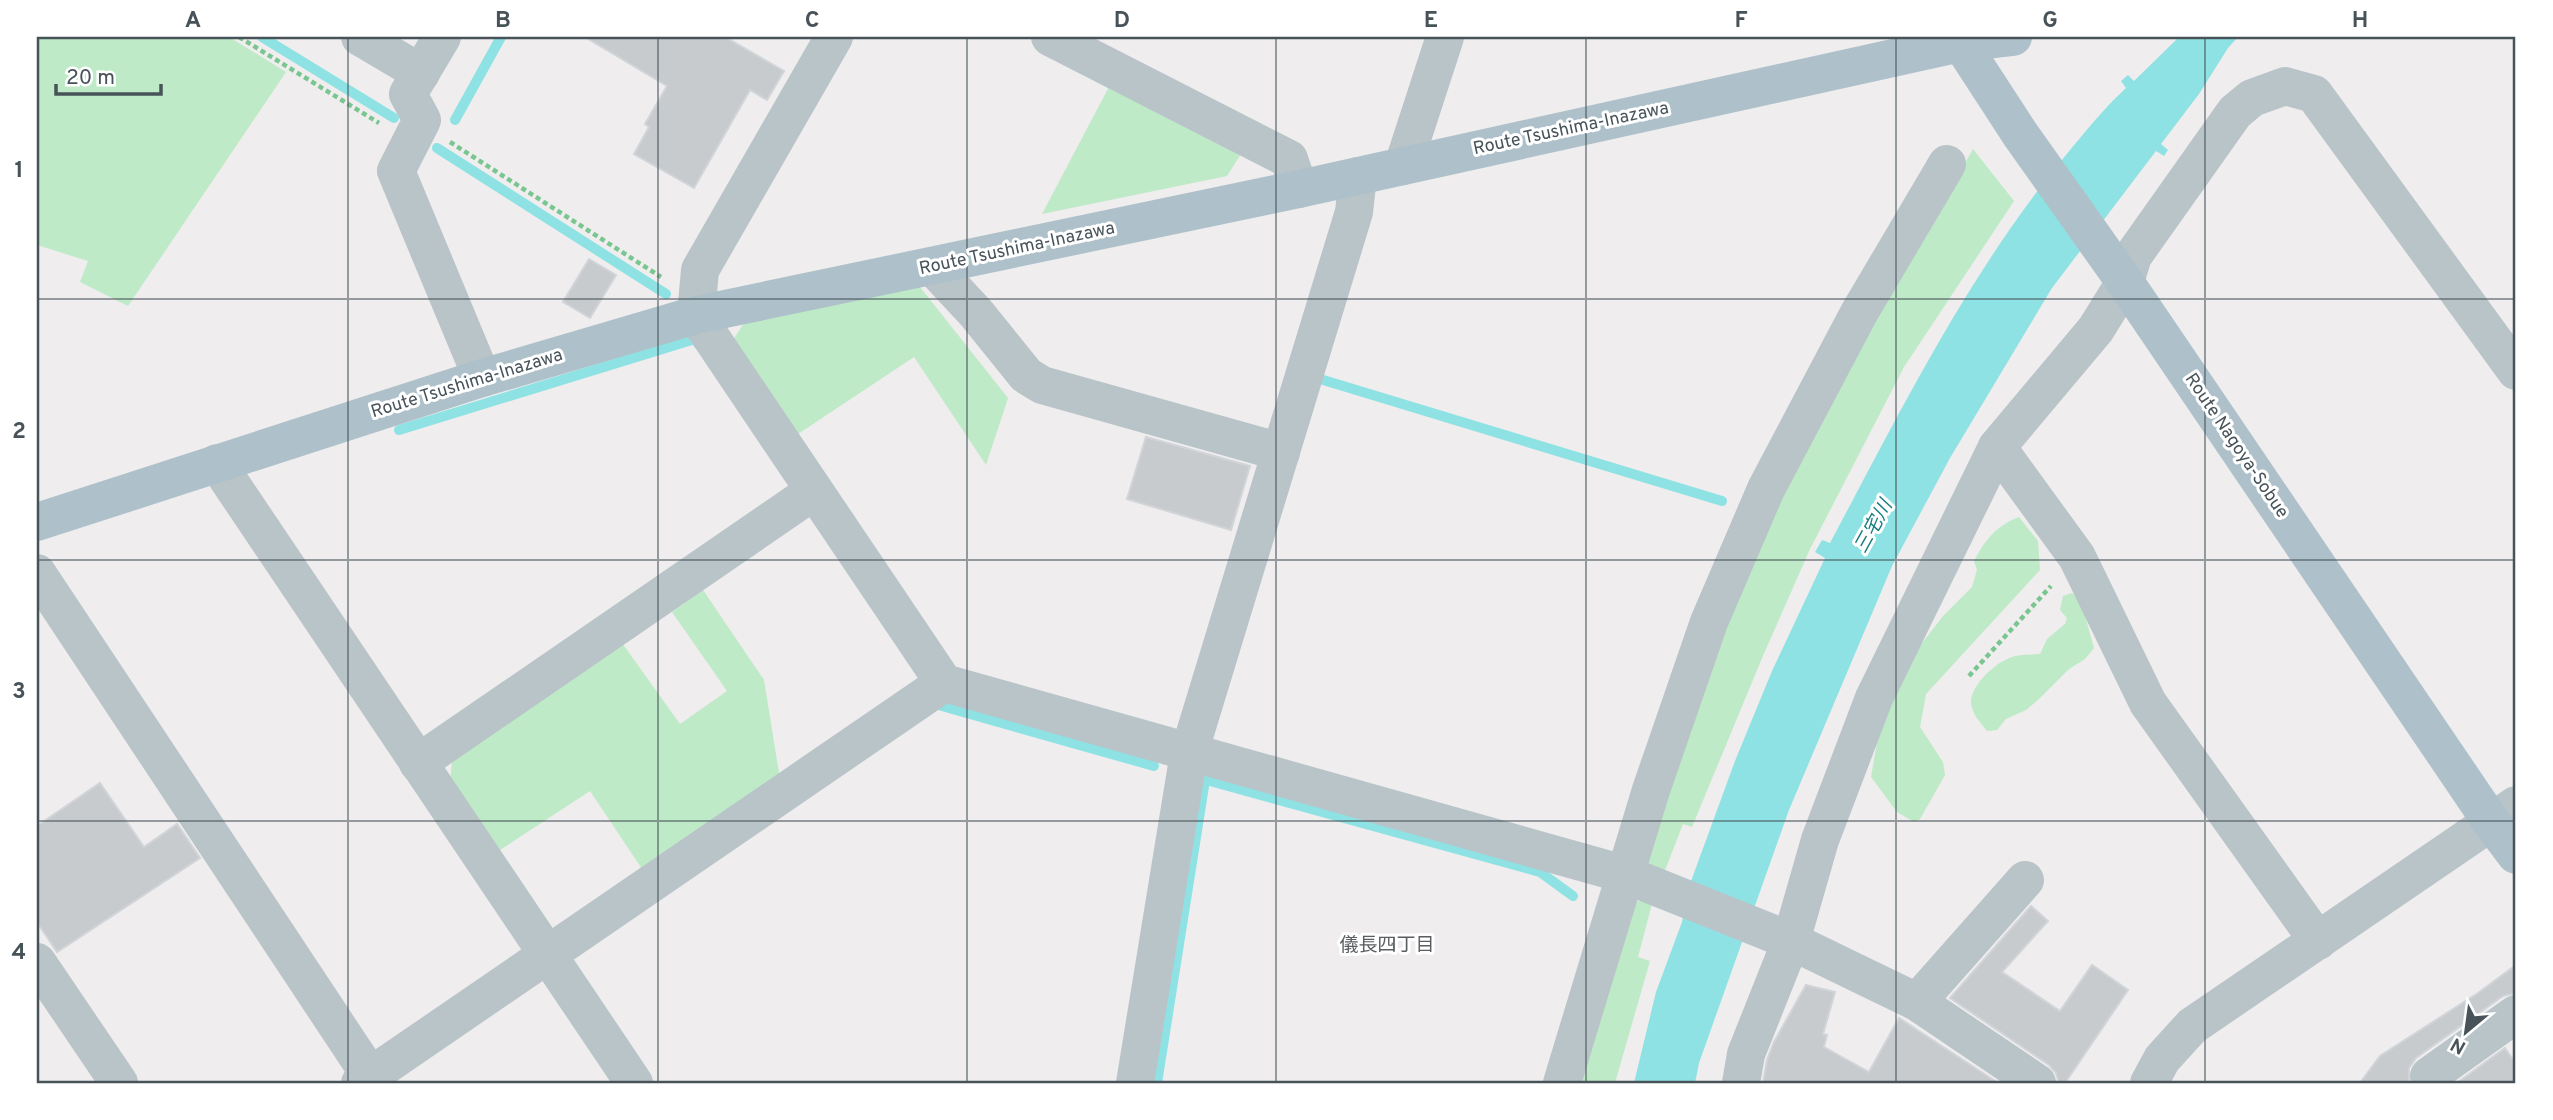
<svg xmlns="http://www.w3.org/2000/svg" width="2553" height="1120" viewBox="0 0 2553 1120" font-family="Overpass,'Noto Sans JP',sans-serif">
  <style>
    .green { fill: #beeac7 }
    .water { fill: #8ee2e4 }
    .lines { fill: none; stroke-linecap: round; stroke-linejoin: round }
    .stream { stroke: #8ee2e4; stroke-width: 10 }
    .building { fill: #c7cbce; stroke: #d1d4d8; stroke-width: 2 }
    .path { stroke: #79c691; stroke-width: 4.5; stroke-dasharray: 5 3.5; stroke-linecap: butt }
    .minor { stroke: #b9c4c9; stroke-width: 38 }
    .major { stroke: #aec1ca; stroke-width: 38 }
    .grid { fill: none; stroke: #475359; stroke-width: 2; stroke-opacity: 0.55 }
    .labels { text-anchor: middle; dominant-baseline: central; stroke-width: 6; stroke-linejoin: round; paint-order: stroke }
    .street-label { font-size: 18px; fill: #475359; stroke: #fff }
    .water-label { font-size: 19px; font-style: italic; fill: #167d7f; stroke: #fff }
    .neighbourhood-label { font-size: 19px; fill: #5a5e61; stroke: #fff }
    .neatline { fill: none; stroke: #475359; stroke-width: 2.5 }
    .grid-label { font-size: 23px; text-anchor: middle; font-weight: bold; fill: #475359 }
  </style>
  <rect width="100%" height="100%" fill="#efeded"/>
  <g class="green">
    <path d="M 37,37 L 229,37 L 286,72 L 128,306 L 80,282 L 88,261 L 37,245 Z"/>
    <path d="M 1110,85 L 1241,154 L 1227,176 L 1042,214 Z"/>
    <path d="M 1973,149 L 2014,201 L 1904,367 L 1810,549 L 1762,658 L 1692,827 L 1683,824 L 1664,873 L 1634,864 L 1776,498 Z"/>
    <path d="M 920,287 L 1008,398 L 986,465 L 914,357 L 798,434 L 733,340 L 744,323 Z"/>
    <path d="M 2019,517 L 2038,541 L 2040,570 L 1926,694 L 1920,727 L 1943,762 L 1945,775 L 1920,819 L 1914,822 L 1897,812 L 1871,777 L 1880,725 L 1919,647 L 1943,616 L 1972,587 L 1977,570 L 1974,561 C 1985,540 1996,526 2019,517 Z"/>
    <path d="M 703,590 L 764,680 L 780,779 L 644,872 L 590,791 L 497,852 L 450,783 L 452,761 L 622,643 L 680,724 L 727,691 L 672,612 Z"/>
    <path d="M 2072,593 L 2081,601 L 2094,648 L 2085,659 L 2069,669 L 2038,700 L 2026,710 L 2006,719 L 1997,730 L 1987,731 C 1980,722 1971,713 1971,701 C 1972,684 1996,662 2012,657 C 2020,654 2031,655 2040,654 L 2047,639 L 2065,624 L 2067,618 L 2060,610 L 2063,596 Z"/>
    <path d="M 1653,900 L 1638,957 L 1650,961 L 1615,1083 L 1572,1083 L 1627,902 Z"/>
  </g>
  <path class="water" d="M 2179,37 L 2238,37 L 2228,48 L 2199,94 L 2161,144 L 2168,150 L 2164,156 L 2156,151 L 2052,288 L 1950,458 L 1892,566 L 1789,810 L 1699,1063 L 1695,1083 L 1634,1083 L 1656,992 L 1682,922 L 1690,884 L 1735,761 L 1772,671 L 1825,558 L 1815,552 L 1822,540 L 1830,543 C 1901,410 1969,272 2066,155 C 2086,131 2104,108 2126,88 L 2121,81 L 2128,75 L 2134,81 Z"/>
  <g class="lines">
    <g class="stream">
      <path d="M 262,37 L 394,118"/>
      <path d="M 455,120 L 501,37"/>
      <path d="M 437,148 L 666,294"/>
      <path d="M 1320,379 L 1722,501"/>
      <path d="M 399,430 L 695,339 L 700,346"/>
      <path d="M 942,706 L 1154,766"/>
      <path d="M 1199,778 L 1540,872 L 1573,896"/>
      <path d="M 1157,1083 L 1205,780"/>
    </g>
  </g>
  <g class="building">
    <path d="M 585,37 L 725,37 L 784,71 L 767,100 L 750,90 L 694,188 L 634,154 L 649,127 L 645,124 L 667,86 Z"/>
    <path d="M 589,259 L 616,275 L 590,318 L 563,302 Z"/>
    <path d="M 1146,437 L 1250,466 L 1231,530 L 1127,499 Z"/>
    <path d="M 100,783 L 144,847 L 177,824 L 200,858 L 57,952 L 37,922 L 37,826 Z"/>
    <path d="M 2031,906 L 2048,921 L 2002,972 L 2060,1011 L 2092,965 L 2128,990 L 2065,1083 L 2059,1083 L 2056,1073 L 2049,1065 L 1950,998 Z"/>
    <path d="M 2516,965 L 2516,993 L 2503,996 L 2416,1058 L 2409,1068 L 2409,1083 L 2360,1083 L 2380,1056 L 2478,993 Z"/>
    <path d="M 1806,985 L 1835,992 L 1823,1034 L 1827,1035 L 1824,1047 L 1869,1072 L 1899,1018 L 1998,1083 L 1763,1083 L 1767,1060 L 1774,1042 Z"/>
    <path d="M 2505,1048 L 2516,1064 L 2516,1083 L 2457,1083 Z"/>
  </g>
  <g class="lines">
    <g class="path">
      <path d="M 239,37 L 379,123"/>
      <path d="M 450,142 L 661,277"/>
      <path d="M 1969,676 L 2051,586"/>
    </g>
    <g class="minor">
      <path d="M 360,37 L 421,73"/>
      <path d="M 442,37 L 408,94 L 422,120 L 396,171 L 482,378"/>
      <path d="M 834,37 L 700,270 L 696,315 L 944,683 L 1624,874 L 1791,941 L 1917,1002 L 2037,1083"/>
      <path d="M 1050,37 L 1289,159 L 1299,189"/>
      <path d="M 1403,166 L 1445,37"/>
      <path d="M 933,267 L 976,313 L 1026,375 L 1042,385 L 1281,452"/>
      <path d="M 1997,447 L 2077,557 L 2148,703 L 2318,941"/>
      <path d="M 217,463 L 634,1083"/>
      <path d="M 37,573 L 375,1083"/>
      <path d="M 418,763 L 814,491"/>
      <path d="M 37,962 L 119,1083"/>
      <path d="M 1917,1002 L 2025,880"/>
      <path d="M 2429,1076 L 2516,1014"/>
      <path d="M 360,1083 L 944,683"/>
      <path d="M 1135,1083 L 1189,753 L 1354,212 L 1358,176"/>
      <path d="M 1562,1083 L 1651,790 L 1709,622 L 1766,489 L 1859,313 L 1947,164"/>
      <path d="M 1741,1083 L 1746,1054 L 1791,941 L 1820,840 L 1874,698 L 1997,447 L 2096,329 L 2125,282 L 2133,256 L 2235,112 L 2252,98 L 2285,86 L 2314,94 L 2516,371"/>
      <path d="M 2149,1083 L 2162,1059 L 2192,1026 L 2516,805"/>
    </g>
    <g class="major">
      <path d="M 1957,37 L 2020,134 L 2125,282 L 2492,823 L 2516,855"/>
      <path d="M 37,522 L 482,378 L 696,315 L 1299,189 L 1961,43 L 2013,37"/>
    </g>
  </g>
  <path class="grid" d="M 348,37 L 348,1083M 658,37 L 658,1083M 967,37 L 967,1083M 1276,37 L 1276,1083M 1586,37 L 1586,1083M 1896,37 L 1896,1083M 2205,37 L 2205,1083M 37,299 L 2516,299M 37,560 L 2516,560M 37,821 L 2516,821"/>
  <g class="labels">
    <g class="street-label">
      <text transform="translate(1571 129) rotate(-12)">Route Tsushima-Inazawa</text>
      <text transform="translate(1017 249) rotate(-12)">Route Tsushima-Inazawa</text>
      <text transform="translate(467 384) rotate(-17)">Route Tsushima-Inazawa</text>
      <text transform="translate(2236 446) rotate(56)">Route Nagoya-Sobue</text>
    </g>
    <g class="water-label">
      <text transform="translate(1874 527) rotate(-61)">三宅川</text>
    </g>
    <g class="neighbourhood-label">
      <text x="1387" y="946">儀長四丁目</text>
    </g>
  </g>
  <rect width="2553" height="1120" fill="none" stroke="#ffffff" stroke-width="77"/>
  <g transform="translate(2466 1032) rotate(209)" stroke="#ffffff" stroke-width="5" paint-order="stroke">
  <path d="M0-5L12 26L0 18L-12 26Z" fill="#475359"/>
  <text y="-10" font-size="19" font-weight="bold" text-anchor="middle" fill="#475359">N</text>
  </g>
  <path d="M56 84v10h105v-10" fill="none" stroke="#475359" stroke-width="3.5"/>
  <text x="66" y="84" font-size="21" fill="#475359" stroke="#ffffff" stroke-width="5" paint-order="stroke">20 m</text>
  <rect x="38" y="38" width="2476" height="1044" class="neatline"/>
  <g class="grid-label">
    <text x="193" y="27">A</text>
    <text x="503" y="27">B</text>
    <text x="812" y="27">C</text>
    <text x="1122" y="27">D</text>
    <text x="1431" y="27">E</text>
    <text x="1741" y="27">F</text>
    <text x="2050" y="27">G</text>
    <text x="2360" y="27">H</text>
    <text x="19" y="177">1</text>
    <text x="19" y="438">2</text>
    <text x="19" y="698">3</text>
    <text x="19" y="959">4</text>
  </g>
</svg>
